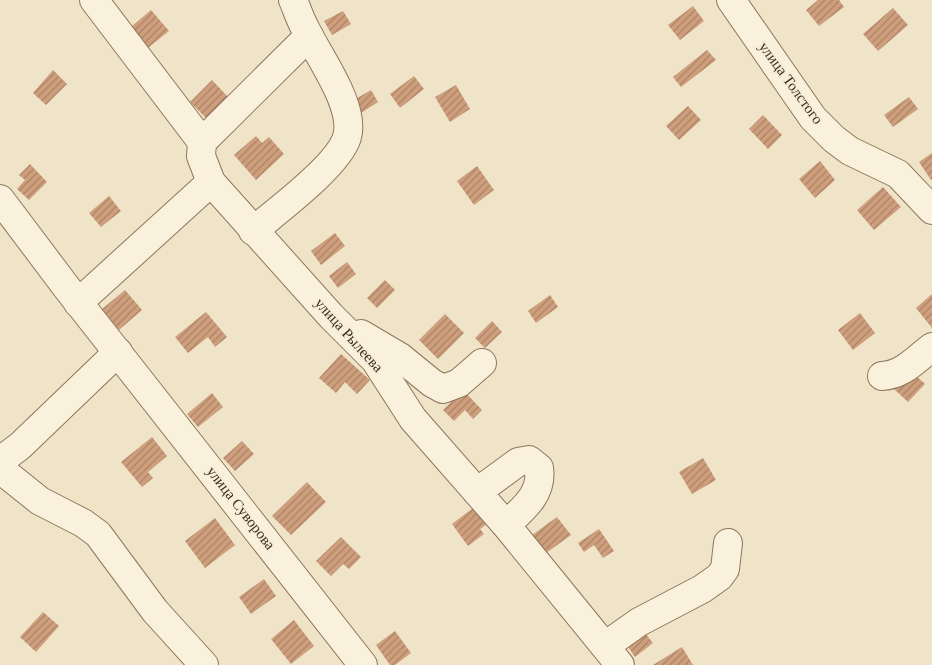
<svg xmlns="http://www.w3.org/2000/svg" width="932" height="665" viewBox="0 0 932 665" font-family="Georgia,serif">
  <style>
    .building { fill: url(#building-hatch) }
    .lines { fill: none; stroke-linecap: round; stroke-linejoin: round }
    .minor-casing { stroke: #8d765c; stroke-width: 30 }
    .minor { stroke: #faf1dc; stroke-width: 28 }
    .labels { text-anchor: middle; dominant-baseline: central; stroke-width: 4; stroke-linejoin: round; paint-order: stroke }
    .street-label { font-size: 15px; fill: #3d2e20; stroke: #f7eed8 }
  </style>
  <defs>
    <pattern id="building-hatch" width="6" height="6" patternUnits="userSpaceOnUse" patternTransform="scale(1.25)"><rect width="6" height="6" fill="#cf9f7d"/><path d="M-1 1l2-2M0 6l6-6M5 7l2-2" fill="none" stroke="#a98266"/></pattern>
  </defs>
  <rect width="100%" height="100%" fill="#f0e4c8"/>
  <g class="building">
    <path d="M 818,0 L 839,0 L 844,7 L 819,26 L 806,10 Z"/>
    <path d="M 693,6 L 704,21 L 680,40 L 668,25 Z"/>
    <path d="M 893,8 L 908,25 L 878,51 L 863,34 Z"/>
    <path d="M 151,10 L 169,31 L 148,48 L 131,27 Z"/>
    <path d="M 343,11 L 351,24 L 332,35 L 324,21 Z"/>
    <path d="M 707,50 L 716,60 L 681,87 L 673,77 Z"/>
    <path d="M 53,70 L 67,84 L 46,105 L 33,93 Z"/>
    <path d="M 414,76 L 424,89 L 400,108 L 390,94 Z"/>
    <path d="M 212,80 L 228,97 L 206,118 L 190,102 Z"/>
    <path d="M 456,85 L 470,109 L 450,122 L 435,97 Z"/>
    <path d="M 371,90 L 378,102 L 361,113 L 354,100 Z"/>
    <path d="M 909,97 L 918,109 L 893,127 L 884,115 Z"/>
    <path d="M 688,106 L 701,120 L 679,140 L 666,126 Z"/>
    <path d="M 763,115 L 782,135 L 768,149 L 749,129 Z"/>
    <path d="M 256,136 L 262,143 L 269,137 L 284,154 L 256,180 L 234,155 Z"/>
    <path d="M 932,153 L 932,179 L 931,180 L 919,162 Z"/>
    <path d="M 820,161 L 835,180 L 815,198 L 799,179 Z"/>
    <path d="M 30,164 L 47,182 L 29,200 L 17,189 L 25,180 L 19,175 Z"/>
    <path d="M 477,166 L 494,190 L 474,205 L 457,181 Z"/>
    <path d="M 883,187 L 901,207 L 874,230 L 857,210 Z"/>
    <path d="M 109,196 L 121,211 L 101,227 L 89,213 Z"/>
    <path d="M 335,233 L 345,246 L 321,265 L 311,251 Z"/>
    <path d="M 347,262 L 356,274 L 338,288 L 329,276 Z"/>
    <path d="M 385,280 L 395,290 L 377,308 L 367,298 Z"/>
    <path d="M 125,290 L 142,310 L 119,330 L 102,309 Z"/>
    <path d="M 932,294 L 932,328 L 916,308 Z"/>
    <path d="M 550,295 L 558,307 L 536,323 L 528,311 Z"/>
    <path d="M 206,312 L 227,337 L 215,347 L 208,337 L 188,353 L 175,337 Z"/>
    <path d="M 860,313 L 875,333 L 853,350 L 838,330 Z"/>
    <path d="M 445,314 L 464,333 L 438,359 L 419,340 Z"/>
    <path d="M 492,321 L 502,332 L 485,348 L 475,338 Z"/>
    <path d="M 341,354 L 370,380 L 357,394 L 345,382 L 336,393 L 319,378 Z"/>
    <path d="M 911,371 L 925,384 L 908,402 L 894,389 Z"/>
    <path d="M 463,390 L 482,410 L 473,419 L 465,410 L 454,421 L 443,410 Z"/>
    <path d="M 212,393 L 223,407 L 198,427 L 187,414 Z"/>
    <path d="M 152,437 L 167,456 L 148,472 L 153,478 L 142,487 L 121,462 Z"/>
    <path d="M 242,441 L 254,454 L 235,471 L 223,458 Z"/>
    <path d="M 703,458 L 716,480 L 692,494 L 679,472 Z"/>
    <path d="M 307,482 L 326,502 L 291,535 L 272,516 Z"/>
    <path d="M 477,505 L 490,522 L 480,529 L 484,534 L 468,546 L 452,524 Z"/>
    <path d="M 557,517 L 571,535 L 542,556 L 528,538 Z"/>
    <path d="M 215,518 L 235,545 L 205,568 L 185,541 Z"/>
    <path d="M 599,529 L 614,551 L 603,558 L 594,545 L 584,552 L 578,543 Z"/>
    <path d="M 341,537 L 361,557 L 349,569 L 343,564 L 331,576 L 316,561 Z"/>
    <path d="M 264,579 L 276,596 L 251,614 L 239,597 Z"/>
    <path d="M 43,612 L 59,626 L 36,652 L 20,637 Z"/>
    <path d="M 294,620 L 314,646 L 291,664 L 271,639 Z"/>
    <path d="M 395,631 L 411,653 L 395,665 L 390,665 L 376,645 Z"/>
    <path d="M 645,633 L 653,643 L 635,657 L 628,647 Z"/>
    <path d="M 682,647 L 693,665 L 653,665 Z"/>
  </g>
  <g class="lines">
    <defs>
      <g id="minor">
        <path d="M 94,0 L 202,142 L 201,156 L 211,182 L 331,316 L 375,360 L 413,419 L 506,525 L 620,665"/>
        <path d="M 731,0 L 813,118 L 834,139 L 850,151 L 898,174 L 932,210"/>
        <path d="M 202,142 L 309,36"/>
        <path d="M 0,199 L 67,288 L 363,665"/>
        <path d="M 253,231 C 277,211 339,165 347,137 C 356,106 318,56 305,28 C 300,19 297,9 293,0"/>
        <path d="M 78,303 L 211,182"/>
        <path d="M 361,334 L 400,357 L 432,383 L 443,389 L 459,383 L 482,363"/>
        <path d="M 882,376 C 903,375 916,359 932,347"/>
        <path d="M 0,461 L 20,446 L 118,352"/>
        <path d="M 0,469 L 40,501 L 83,523 L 98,534 L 155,611 L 204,665"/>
        <path d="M 477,492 L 518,462 L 529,460 L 539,468 C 543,494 523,509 506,525"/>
        <path d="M 605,646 L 639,622 L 702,589 L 719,577 L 725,569 L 728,543"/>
      </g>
    </defs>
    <use href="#minor" class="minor-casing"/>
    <use href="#minor" class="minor"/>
  </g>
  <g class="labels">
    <g class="street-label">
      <text transform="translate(791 83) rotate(54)">улица Толстого</text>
      <text transform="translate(349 335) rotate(48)">улица Рылеева</text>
      <text transform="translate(241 508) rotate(52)">улица Суворова</text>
    </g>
  </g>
</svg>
